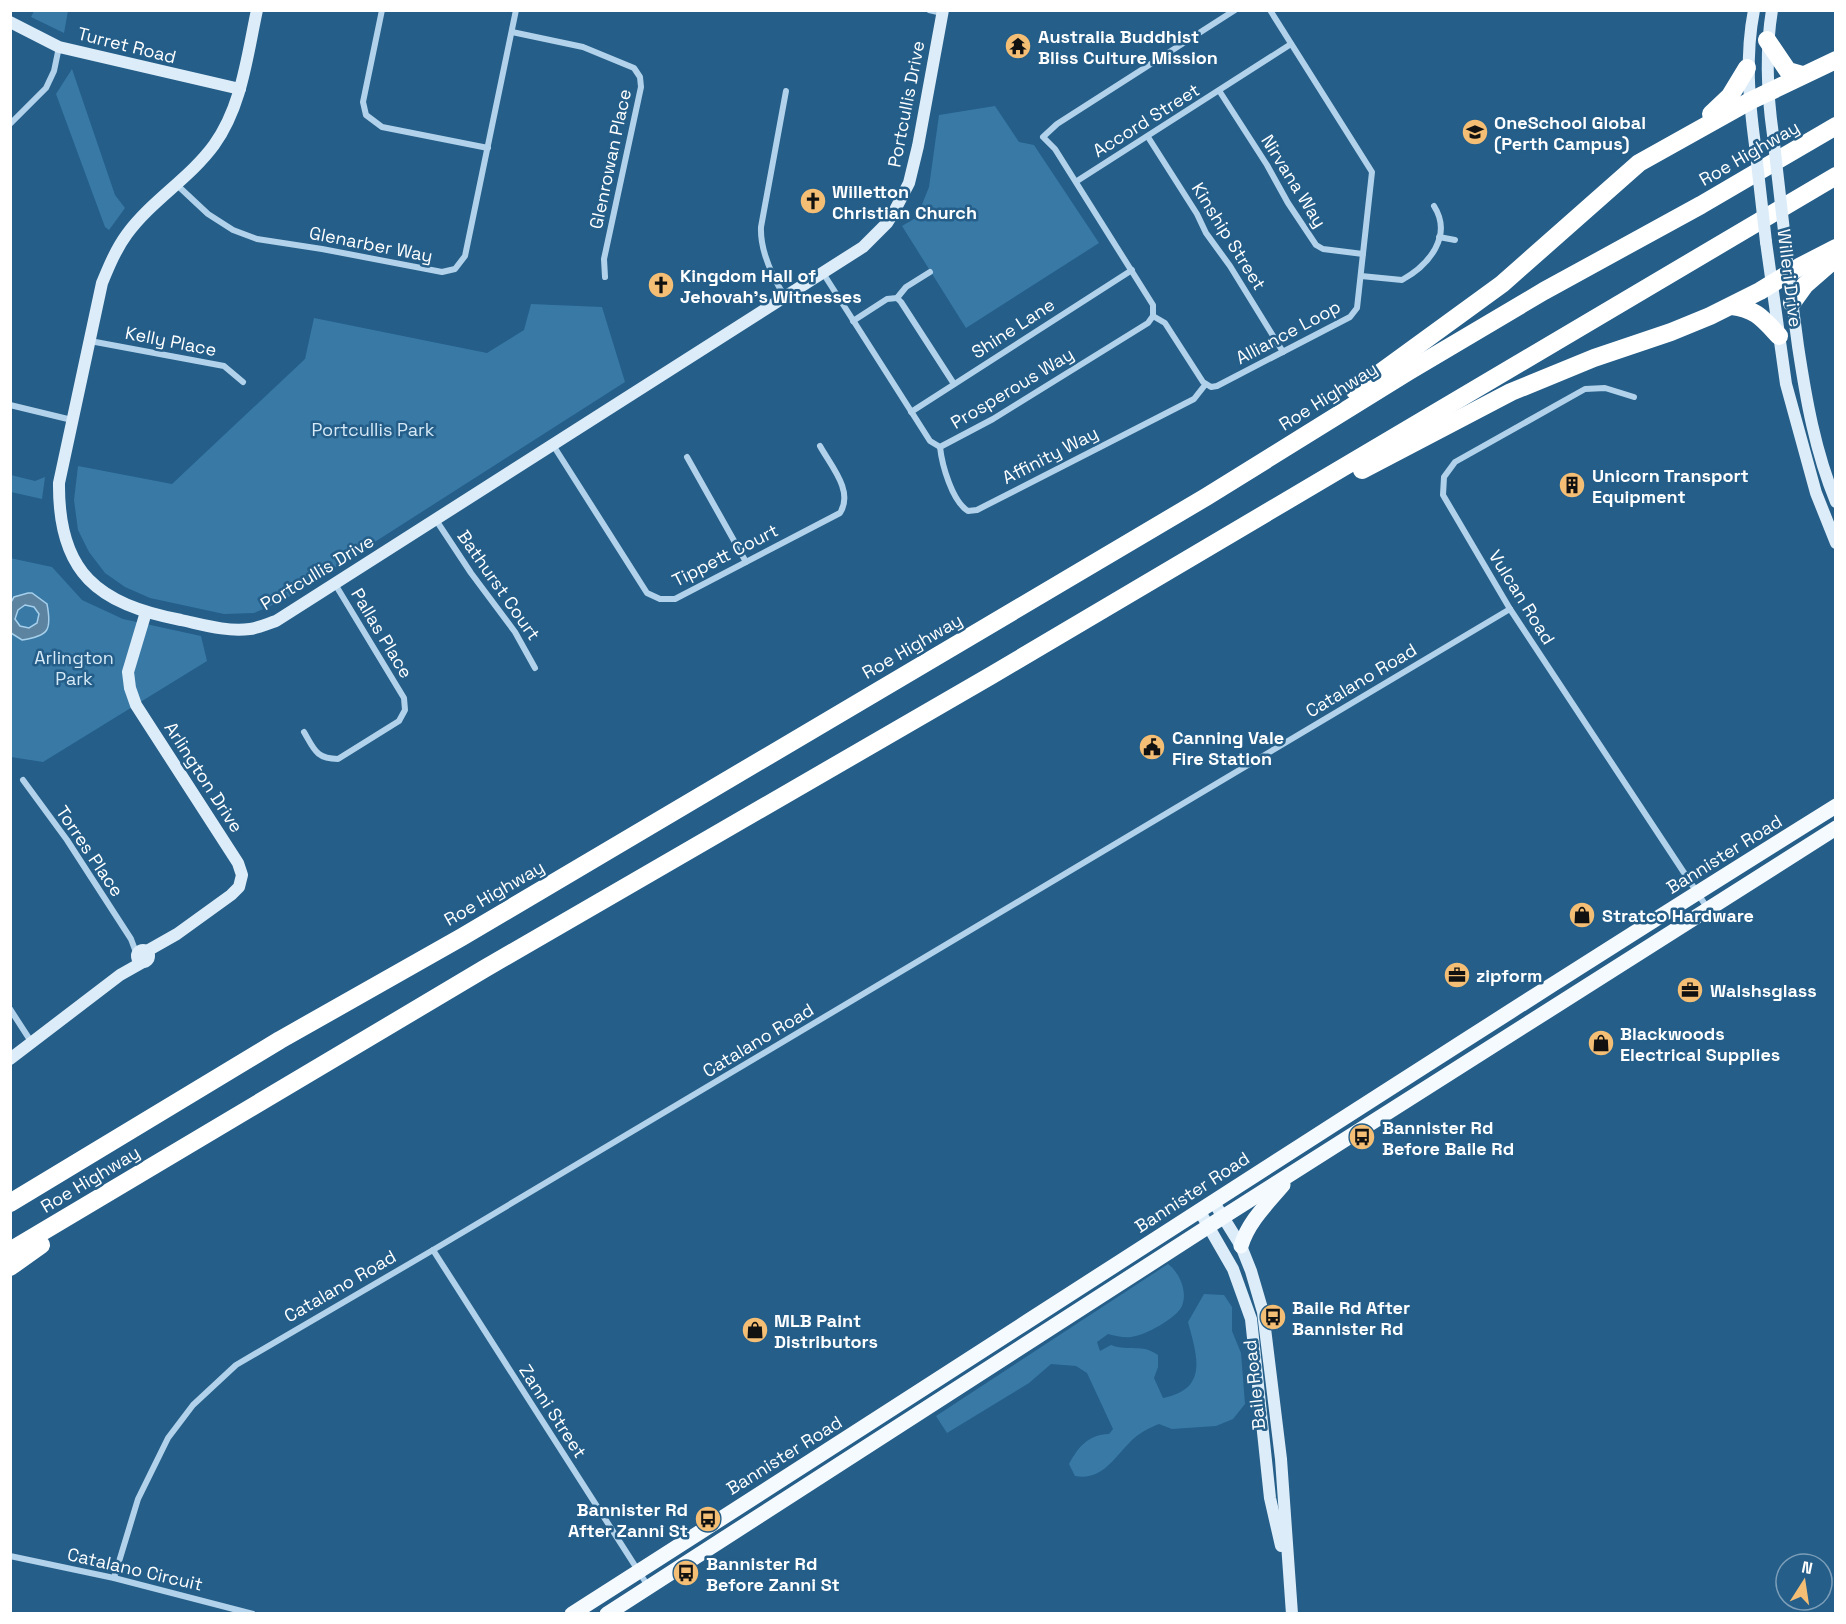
<svg xmlns="http://www.w3.org/2000/svg" width="1846" height="1624" viewBox="0 0 1846 1624" font-family="'Space Grotesk',sans-serif">
  <style>
    .green { fill: #3979a6 }
    .water { fill: #5c83a0; stroke: #a5cfea; stroke-width: 1.5; fill-rule: evenodd }
    .lines { fill: none; stroke-linecap: round; stroke-linejoin: round }
    .street { stroke: #b1d2ea; stroke-width: 6 }
    .secondary { stroke: #dcecf8; stroke-width: 12 }
    .primary { stroke: #f5fafe; stroke-width: 15 }
    .highway { stroke: #fff; stroke-width: 18 }
    .secondary-bridge { stroke: #dcecf8; stroke-width: 12 }
    .labels { text-anchor: middle; dominant-baseline: central; stroke-width: 5; stroke-linejoin: round; paint-order: stroke }
    .poi-label { font-size: 18px; font-weight: bold; fill: #fff; stroke: #245e89; text-anchor: start }
    .street-label { font-size: 18px; fill: #fff; stroke: #245e89 }
    .park-label { font-size: 18px; fill: #d5e9f7; stroke: #245e89 }
  </style>
  <rect width="100%" height="100%" fill="#245e89"/>
  <g class="green">
    <path d="M 34,11 L 68,11 L 64,33 L 31,17 Z"/>
    <path d="M 72,69 L 115,195 L 125,208 L 109,230 L 105,227 L 56,94 Z"/>
    <path d="M 995,106 L 1019,142 L 1034,145 L 1099,243 L 966,328 L 902,226 L 917,217 L 929,187 L 939,115 Z"/>
    <path d="M 531,304 L 602,307 L 625,382 L 284,600 L 254,613 L 224,614 L 150,598 L 125,587 L 105,573 L 89,552 L 78,530 L 74,500 L 78,466 L 172,484 L 305,359 L 314,318 L 487,353 L 524,330 Z"/>
    <path d="M 11,475 L 35,481 L 45,477 L 42,499 L 11,492 Z"/>
    <path d="M 10,558 L 52,567 L 82,600 L 123,619 L 201,636 L 207,661 L 43,762 L 11,757 Z"/>
    <path d="M 1168,1264 C 1179,1272 1188,1291 1182,1306 C 1177,1318 1144,1336 1131,1337 C 1124,1338 1116,1336 1108,1334 L 1097,1342 L 1100,1351 L 1111,1345 C 1130,1352 1141,1343 1158,1355 L 1158,1367 L 1154,1378 L 1163,1398 C 1209,1389 1197,1356 1188,1322 L 1204,1294 L 1224,1295 L 1232,1307 L 1232,1331 L 1241,1353 L 1245,1404 L 1233,1419 L 1216,1426 L 1172,1429 L 1159,1424 C 1149,1428 1139,1433 1131,1441 C 1114,1458 1102,1481 1075,1476 L 1069,1464 C 1079,1446 1088,1435 1109,1434 L 1113,1429 L 1087,1373 L 1076,1366 L 1051,1364 L 1029,1383 L 947,1433 L 936,1416 Z"/>
  </g>
  <path class="water" d="M 28,593 L 32,593 L 47,604 C 52,630 49,636 22,640 L 11,633 L 11,602 L 14,597 ZM 25,605 L 34,607 L 39,614 L 37,623 L 29,628 L 20,626 L 15,619 L 18,610 Z"/>
  <g class="lines">
    <g class="street">
      <path d="M 382,10 L 363,102 L 366,115 L 382,127 L 488,148"/>
      <path d="M 929,10 L 942,13"/>
      <path d="M 1235,10 L 1057,124 L 1043,137 L 1055,149 L 1153,305 L 1153,316 L 1165,323 L 1203,382 L 1211,387 L 1217,386 L 1350,317 L 1357,308 L 1372,172 L 1270,10"/>
      <path d="M 512,32 L 583,47 L 634,68 L 640,77 L 641,87 L 604,259 L 605,277"/>
      <path d="M 1220,92 L 1267,165 L 1288,203 L 1316,245 L 1323,249 L 1363,254"/>
      <path d="M 10,124 L 46,88 L 54,71 L 59,47"/>
      <path d="M 1148,137 L 1197,214 L 1206,233 L 1230,266 L 1283,352"/>
      <path d="M 1077,181 L 1291,44"/>
      <path d="M 177,185 L 208,214 L 233,230 L 257,239 L 322,249 L 442,272 L 455,269 L 465,256 L 516,10"/>
      <path d="M 1439,237 L 1455,240"/>
      <path d="M 823,273 L 930,441 L 940,447 L 993,419 L 1148,323 L 1153,316"/>
      <path d="M 1361,276 L 1402,280 C 1429,265 1453,236 1434,206"/>
      <path d="M 785,297 C 772,276 760,251 761,227 L 786,91"/>
      <path d="M 897,298 L 901,302 L 954,384"/>
      <path d="M 853,321 L 887,299 L 897,298 L 906,287 L 930,272"/>
      <path d="M 90,341 L 224,366 L 243,382"/>
      <path d="M 1634,397 L 1605,388 L 1585,389 L 1455,462 L 1444,477 L 1443,495 L 1510,609 L 1708,909"/>
      <path d="M 10,405 L 72,420"/>
      <path d="M 911,412 L 1132,270"/>
      <path d="M 553,445 L 647,593 L 660,599 L 675,599 L 840,513 C 854,491 831,466 820,446"/>
      <path d="M 940,447 C 942,465 952,501 968,511 L 977,510 L 1194,399 L 1205,385"/>
      <path d="M 687,457 L 746,562"/>
      <path d="M 436,520 L 471,573 L 515,632 L 535,668"/>
      <path d="M 304,732 C 314,749 316,759 338,759 L 399,721 L 405,710 L 404,698 L 335,584"/>
      <path d="M 23,780 L 67,840 L 131,939 L 137,955"/>
      <path d="M 10,1009 L 32,1043"/>
      <path d="M 433,1250 L 648,1586"/>
      <path d="M 10,1556 L 114,1578 L 253,1614"/>
      <path d="M 114,1578 L 138,1499 L 168,1438 L 193,1405 L 236,1365 L 433,1250 L 1510,609"/>
    </g>
    <g class="secondary">
      <path d="M 257,10 C 247,56 242,106 214,145 C 189,179 152,200 127,234 C 116,249 109,266 102,283 L 59,483 C 58,573 98,604 181,620 C 204,625 227,632 250,629 C 258,628 267,624 276,621 L 863,247 L 887,223 L 895,210 L 909,183 L 918,146 L 943,10"/>
      <path d="M 1754,10 C 1745,56 1749,100 1755,145"/>
      <path d="M 1772,10 C 1765,53 1767,93 1773,135"/>
      <path d="M 10,22 L 59,47 L 240,89"/>
      <path d="M 1784,231 C 1787,269 1793,307 1798,346 C 1806,399 1815,451 1836,502"/>
      <path d="M 1766,242 L 1786,384 L 1816,493 L 1836,543"/>
      <path d="M 146,612 L 128,672 L 130,688 L 136,705 L 238,863 L 242,875 L 239,887 L 231,895 L 177,934 L 147,951"/>
      <circle cx="143" cy="956" r="6"/>
      <path d="M 10,1059 L 120,975 L 143,962"/>
      <path d="M 1213,1201 L 1241,1246 L 1251,1271 L 1263,1312 L 1281,1459 L 1292,1614"/>
      <path d="M 1199,1210 L 1233,1269 L 1251,1319 L 1270,1498 L 1281,1546"/>
    </g>
    <g class="primary">
      <path d="M 1241,1246 C 1248,1222 1267,1204 1283,1185"/>
      <path d="M 572,1614 C 994,1345 1411,1071 1836,806"/>
      <path d="M 607,1614 L 1223,1217 L 1836,828"/>
    </g>
    <g class="highway">
      <path d="M 1767,40 L 1788,71 L 1802,75"/>
      <path d="M 1711,114 L 1730,96 L 1747,68"/>
      <path d="M 1792,303 L 1805,285 L 1836,258"/>
      <path d="M 1732,306 C 1756,309 1763,319 1779,336"/>
      <path d="M 1355,391 L 1502,284 L 1639,163 L 1750,101 L 1836,60"/>
      <path d="M 1362,470 L 1511,392 L 1594,358 L 1671,332 L 1710,316 L 1760,291 L 1801,266 L 1836,248"/>
      <path d="M 10,1203 L 280,1040 L 462,937 L 1206,497 L 1409,371 L 1544,291 L 1701,205 L 1836,126"/>
      <path d="M 10,1251 L 484,969 L 992,675 L 1836,176"/>
      <path d="M 10,1267 L 41,1245"/>
    </g>
    <g class="secondary-bridge">
      <path d="M 1773,135 L 1784,231"/>
      <path d="M 1755,145 L 1766,242"/>
    </g>
  </g>
  <defs>
    <symbol id="temple-disc" viewBox="-11 -11 22 22"><circle r="9.5" fill="#f4be75" stroke="#245e89"/><path d="M0-6L5-2H3V0L6.5 2.5H4V6H1.5V3h-3V6H-4V2.5H-6.5L-3 0V-2H-5Z" fill="#111"/></symbol>
    <symbol id="school-disc" viewBox="-11 -11 22 22"><circle r="9.5" fill="#f4be75" stroke="#245e89"/><path d="M0-5L7-2L0 1L-7-2ZM-4 1L0 2.5L4 1V4Q0 6-4 4Z" fill="#111"/></symbol>
    <symbol id="church-disc" viewBox="-11 -11 22 22"><circle r="9.5" fill="#f4be75" stroke="#245e89"/><path d="M-1.2-6h2.4v3.5h3.3v2.4h-3.3V6h-2.4V-.1h-3.3v-2.4h3.3Z" fill="#111"/></symbol>
    <symbol id="building-disc" viewBox="-11 -11 22 22"><circle r="9.5" fill="#f4be75" stroke="#245e89"/><path d="M-4-6H4V6H1V3H-1V6H-4ZM-2.5-4.3h1.7v1.8h-1.7ZM.8-4.3h1.7v1.8H.8ZM-2.5-1h1.7V.8h-1.7ZM.8-1h1.7V.8H.8Z" fill="#111"/></symbol>
    <symbol id="civic-disc" viewBox="-11 -11 22 22"><circle r="9.5" fill="#f4be75" stroke="#245e89"/><path d="M-.6-6.5H3V-4.5H.6V-3L4-1V1h2V6H-6V1h2V-1L-.6-3ZM-1.2 2.5V6h2.4V2.5Z" fill="#111"/></symbol>
    <symbol id="shop-disc" viewBox="-11 -11 22 22"><circle r="9.5" fill="#f4be75" stroke="#245e89"/><path d="M-5-2.5h2.3a2.7 3.5 0 0 1 5.4 0H5L5.5 6h-11ZM-1.5-2.5h3a1.5 2.3 0 0 0-3 0Z" fill="#111"/></symbol>
    <symbol id="office-disc" viewBox="-11 -11 22 22"><circle r="9.5" fill="#f4be75" stroke="#245e89"/><path d="M-6-3h4V-5.5h4V-3h4V5H-6ZM-1-4.5V-3h2v-1.5ZM-6 0V1H6V0Z" fill="#111"/></symbol>
    <symbol id="bus-disc" viewBox="-11 -11 22 22"><circle r="9.5" fill="#f4be75" stroke="#245e89"/><path d="M-5-6H5V4H4V6H2V4H-2V6H-4V4H-5ZM-3.5-4V0h7V-4ZM-3.5 1.2v1.5H-2V1.2ZM2 1.2v1.5H3.5V1.2Z" fill="#111"/></symbol>
  </defs>
  <g fill-rule="evenodd">
    <use href="#temple-disc" x="1003" y="31" width="30" height="30"/>
    <use href="#school-disc" x="1460" y="117" width="30" height="30"/>
    <use href="#church-disc" x="798" y="186" width="30" height="30"/>
    <use href="#church-disc" x="646" y="270" width="30" height="30"/>
    <use href="#building-disc" x="1557" y="470" width="30" height="30"/>
    <use href="#civic-disc" x="1137" y="732" width="30" height="30"/>
    <use href="#shop-disc" x="1567" y="900" width="30" height="30"/>
    <use href="#office-disc" x="1442" y="960" width="30" height="30"/>
    <use href="#office-disc" x="1675" y="975" width="30" height="30"/>
    <use href="#shop-disc" x="1586" y="1028" width="30" height="30"/>
    <use href="#bus-disc" x="1347" y="1122" width="30" height="30"/>
    <use href="#bus-disc" x="1258" y="1302" width="30" height="30"/>
    <use href="#shop-disc" x="740" y="1315" width="30" height="30"/>
    <use href="#bus-disc" x="693" y="1504" width="30" height="30"/>
    <use href="#bus-disc" x="671" y="1558" width="30" height="30"/>
  </g>
  <g class="labels">
    <g class="poi-label">
      <text x="1038" y="36">Australia Buddhist<tspan x="1038" dy="21">Bliss Culture Mission</tspan></text>
      <text x="1494" y="122">OneSchool Global<tspan x="1494" dy="21">(Perth Campus)</tspan></text>
      <text x="832" y="191">Willetton<tspan x="832" dy="21">Christian Church</tspan></text>
      <text x="680" y="275">Kingdom Hall of<tspan x="680" dy="21">Jehovah's Witnesses</tspan></text>
      <text x="1592" y="475">Unicorn Transport<tspan x="1592" dy="21">Equipment</tspan></text>
      <text x="1172" y="737">Canning Vale<tspan x="1172" dy="21">Fire Station</tspan></text>
      <text x="1602" y="915">Stratco Hardware</text>
      <text x="1476" y="975">zipform</text>
      <text x="1710" y="990">Walshsglass</text>
      <text x="1620" y="1033">Blackwoods<tspan x="1620" dy="21">Electrical Supplies</tspan></text>
      <text x="1382" y="1127">Bannister Rd<tspan x="1382" dy="21">Before Baile Rd</tspan></text>
      <text x="1292" y="1307">Baile Rd After<tspan x="1292" dy="21">Bannister Rd</tspan></text>
      <text x="774" y="1320">MLB Paint<tspan x="774" dy="21">Distributors</tspan></text>
      <text x="688" y="1509" text-anchor="end">Bannister Rd<tspan x="688" dy="21">After Zanni St</tspan></text>
      <text x="706" y="1563">Bannister Rd<tspan x="706" dy="21">Before Zanni St</tspan></text>
    </g>
    <g class="street-label">
      <text transform="translate(127 45) rotate(14)">Turret Road</text>
      <text transform="translate(906 104) rotate(-79)">Portcullis Drive</text>
      <text transform="translate(1146 120) rotate(-32)">Accord Street</text>
      <text transform="translate(1749 153) rotate(-30)">Roe Highway</text>
      <text transform="translate(610 159) rotate(-78)">Glenrowan Place</text>
      <text transform="translate(1294 181) rotate(58)">Nirvana Way</text>
      <text transform="translate(1229 236) rotate(58)">Kinship Street</text>
      <text transform="translate(371 244) rotate(11)">Glenarber Way</text>
      <text transform="translate(1790 278) rotate(83)">Willeri Drive</text>
      <text transform="translate(1013 328) rotate(-33)">Shine Lane</text>
      <text transform="translate(1288 332) rotate(-28)">Alliance Loop</text>
      <text transform="translate(171 341) rotate(11)">Kelly Place</text>
      <text transform="translate(1012 388) rotate(-31)">Prosperous Way</text>
      <text transform="translate(1328 396) rotate(-32)">Roe Highway</text>
      <text transform="translate(1050 455) rotate(-27)">Affinity Way</text>
      <text transform="translate(725 555) rotate(-27)">Tippett Court</text>
      <text transform="translate(317 572) rotate(-31)">Portcullis Drive</text>
      <text transform="translate(499 585) rotate(55)">Bathurst Court</text>
      <text transform="translate(1522 597) rotate(58)">Vulcan Road</text>
      <text transform="translate(382 633) rotate(59)">Pallas Place</text>
      <text transform="translate(912 646) rotate(-30)">Roe Highway</text>
      <text transform="translate(1361 680) rotate(-31)">Catalano Road</text>
      <text transform="translate(204 777) rotate(57)">Arlington Drive</text>
      <text transform="translate(90 851) rotate(56)">Torres Place</text>
      <text transform="translate(1724 854) rotate(-32)">Bannister Road</text>
      <text transform="translate(494 893) rotate(-30)">Roe Highway</text>
      <text transform="translate(758 1040) rotate(-31)">Catalano Road</text>
      <text transform="translate(90 1179) rotate(-31)">Roe Highway</text>
      <text transform="translate(1192 1192) rotate(-33)">Bannister Road</text>
      <text transform="translate(340 1286) rotate(-30)">Catalano Road</text>
      <text transform="translate(1254 1385) rotate(-96)">Baile Road</text>
      <text transform="translate(553 1411) rotate(57)">Zanni Street</text>
      <text transform="translate(784 1455) rotate(-32)">Bannister Road</text>
      <text transform="translate(135 1569) rotate(13)">Catalano Circuit</text>
    </g>
    <g class="park-label">
      <text x="373" y="429">Portcullis Park</text>
      <text x="74" y="657">Arlington<tspan x="74" dy="21">Park</tspan></text>
    </g>
  </g>
  <rect width="1846" height="1624" fill="none" stroke="#ffffff" stroke-width="24"/>
  <g transform="translate(1804 1582) rotate(12)"><circle r="28" fill="#245e89" stroke="#7c9eb8" stroke-width="1.5"/>
  <path d="M0-4.5L10 22L0 15L-10 22Z" fill="#f4be75"/>
  <text y="-9" font-size="16" font-weight="bold" text-anchor="middle" fill="#ffffff">N</text>
  </g>
</svg>
